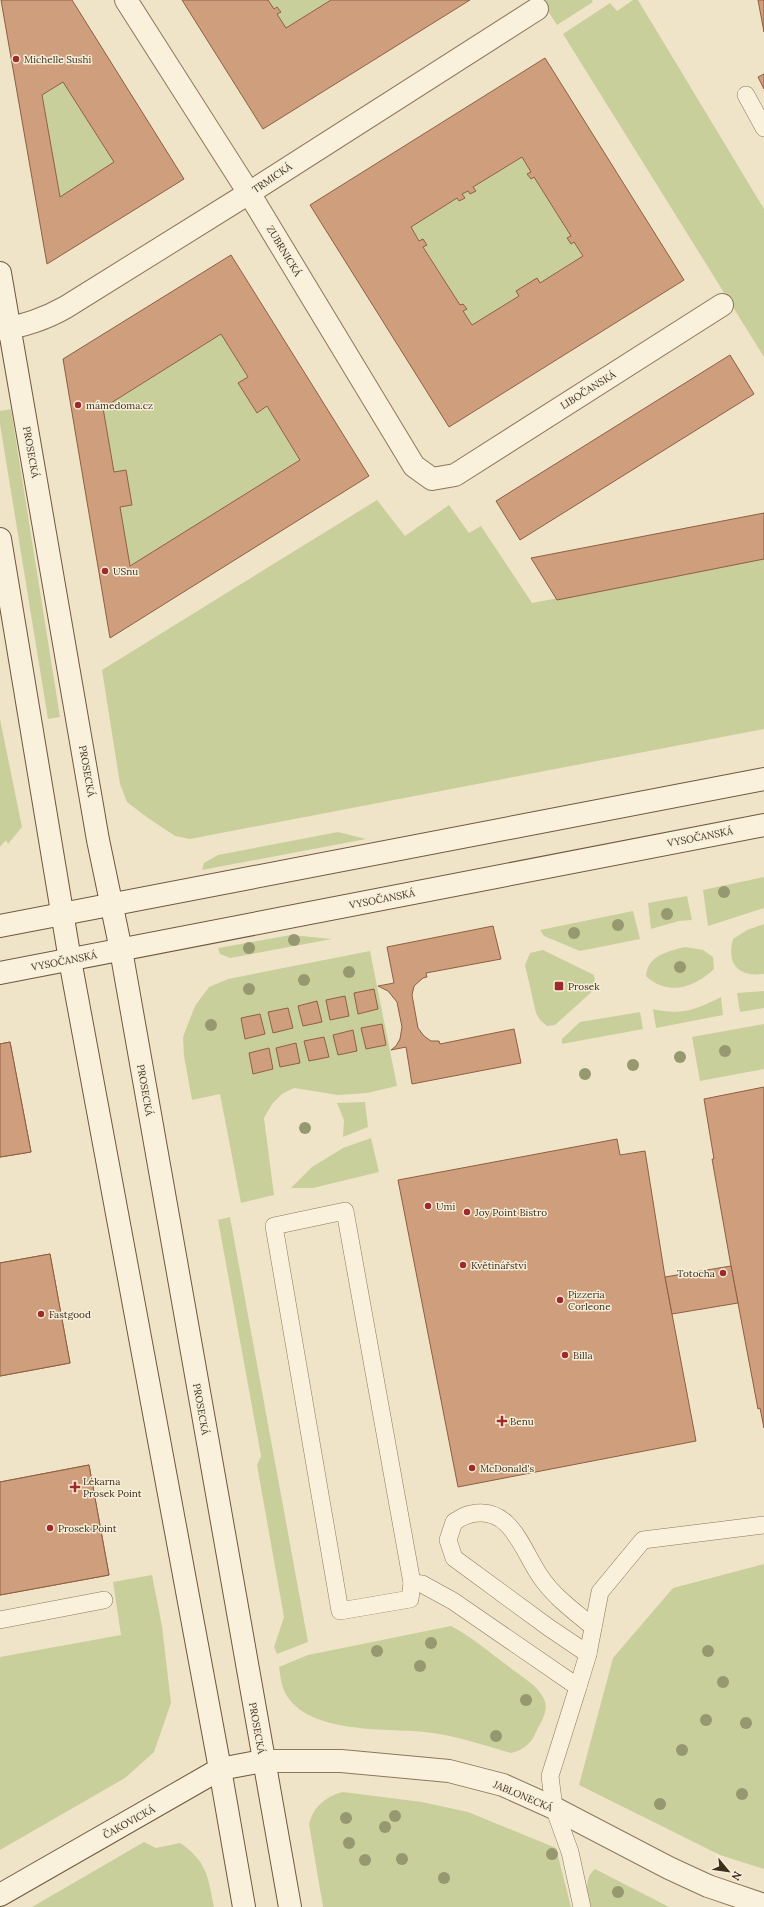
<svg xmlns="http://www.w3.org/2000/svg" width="764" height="1907" viewBox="0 0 764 1907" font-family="Lora,serif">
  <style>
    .green { fill: #c9cf9b; fill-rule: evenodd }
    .building { fill: #cf9f7d; stroke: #8d5f41; fill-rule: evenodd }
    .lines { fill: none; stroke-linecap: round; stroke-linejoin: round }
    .service-casing { stroke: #8d765c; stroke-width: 18 }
    .minor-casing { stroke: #8d765c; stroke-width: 24 }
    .secondary-casing { stroke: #6f573f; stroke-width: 24 }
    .service { stroke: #faf1dc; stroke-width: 17 }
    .minor { stroke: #faf1dc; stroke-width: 22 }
    .secondary { stroke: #faf1dc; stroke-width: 22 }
    .tree { fill: #96986f }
    .poi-dot { fill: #9e2a2b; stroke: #f7eed8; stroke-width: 1.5 }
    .labels { text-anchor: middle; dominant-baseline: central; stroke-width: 3; stroke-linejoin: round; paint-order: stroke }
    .poi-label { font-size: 10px; fill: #3d2e20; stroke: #f7eed8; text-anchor: start }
    .street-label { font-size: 10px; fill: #3d2e20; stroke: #f7eed8 }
  </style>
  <rect width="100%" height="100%" fill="#f0e4c8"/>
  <g class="green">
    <path d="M 268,0 L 331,0 L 286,28 L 277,14 L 280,12 L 277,7 L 274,9 Z"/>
    <path d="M 541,0 L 592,0 L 593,2 L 557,25 Z"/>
    <path d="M 633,0 L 638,0 L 764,209 L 764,357 L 563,34 L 610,3 L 617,11 Z"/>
    <path d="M 63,82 L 114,162 L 60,197 L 42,95 Z"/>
    <path d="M 522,157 L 531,172 L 527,174 L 531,179 L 534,177 L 571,236 L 567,239 L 571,244 L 574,242 L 583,256 L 472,325 L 463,311 L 467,309 L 463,304 L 460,305 L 411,227 L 457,198 L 459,201 L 465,198 L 462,194 L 468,191 L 470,194 L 476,191 L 473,187 Z"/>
    <path d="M 221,334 L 248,377 L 238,384 L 257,413 L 267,406 L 300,460 L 130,566 L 120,507 L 132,505 L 126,470 L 114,472 L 103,408 Z"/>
    <path d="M 11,409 L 60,717 L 48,719 L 0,424 L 0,411 Z"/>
    <path d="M 377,500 L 405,536 L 449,505 L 469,533 L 481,526 L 532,603 L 764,559 L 764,729 L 190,839 L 175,836 L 148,818 L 127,802 L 120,784 L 102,670 Z"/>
    <path d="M 0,719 L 22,827 L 8,844 L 6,840 L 0,847 Z"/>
    <path d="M 338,832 L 366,839 L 202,870 L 204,863 L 218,855 Z"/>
    <path d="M 764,877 L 764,908 L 708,926 L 703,890 Z"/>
    <path d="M 687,896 L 692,920 L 679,921 L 651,929 L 648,903 Z"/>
    <path d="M 633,911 L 640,939 L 580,951 L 544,936 L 540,930 Z"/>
    <path d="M 764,924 L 764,974 C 739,977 726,965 733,939 L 747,930 Z"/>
    <path d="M 291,935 L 332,939 L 230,958 L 220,954 L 218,948 Z"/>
    <path d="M 685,947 L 703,950 L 713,957 L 714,969 C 695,987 668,997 646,976 C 647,956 668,951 685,947 Z"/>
    <path d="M 543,950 L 594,975 L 596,988 L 555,1025 L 547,1026 L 540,1020 L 536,1013 L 525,965 L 530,953 Z"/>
    <path d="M 370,951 L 397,1086 L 367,1093 L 338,1095 L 294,1088 L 282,1094 L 272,1104 L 264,1118 L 274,1195 L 241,1203 L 220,1094 L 192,1100 L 184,1056 L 183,1037 L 195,1006 L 209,987 L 228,979 ZM 374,989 L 378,1009 L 358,1014 ZM 345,996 L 349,1016 L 330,1020 L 326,1000 ZM 317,1002 L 322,1022 L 303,1026 L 299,1006 ZM 288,1008 L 292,1028 L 273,1033 L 268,1013 ZM 260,1014 L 265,1034 L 245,1039 L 241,1019 ZM 382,1024 L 386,1045 L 366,1049 L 361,1029 ZM 353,1030 L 357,1051 L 338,1055 L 333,1035 ZM 324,1037 L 328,1057 L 309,1061 L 305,1042 ZM 296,1043 L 300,1062 L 280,1067 L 276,1048 ZM 269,1048 L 273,1069 L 254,1074 L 249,1053 Z"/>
    <path d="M 764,991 L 764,1008 L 740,1012 L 737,993 Z"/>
    <path d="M 721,997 L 723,1015 L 656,1028 L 653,1009 C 681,1016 697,1009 721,997 Z"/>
    <path d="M 640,1012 L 643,1029 L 562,1044 L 562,1039 L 580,1022 Z"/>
    <path d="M 764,1024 L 764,1069 L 700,1081 L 692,1037 Z"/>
    <path d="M 365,1102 L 368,1127 L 343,1137 L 344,1120 L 337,1103 Z"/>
    <path d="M 371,1138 L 379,1172 L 313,1188 L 291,1188 L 312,1167 L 343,1148 Z"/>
    <path d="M 230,1217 L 308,1642 L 277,1654 L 274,1647 L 284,1617 L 257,1465 L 261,1456 L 218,1220 Z"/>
    <path d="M 764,1564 L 764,1869 L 720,1855 L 579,1785 L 613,1658 L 673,1588 Z"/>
    <path d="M 152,1575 L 162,1626 L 171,1703 L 154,1752 L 125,1778 L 0,1850 L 0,1657 L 121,1635 L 113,1582 Z"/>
    <path d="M 451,1626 C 472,1637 489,1652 508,1666 C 520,1676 537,1684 544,1699 C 549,1709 542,1721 537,1730 C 532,1743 524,1750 511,1753 C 483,1745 454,1735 425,1732 C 385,1728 301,1735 283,1688 C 281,1682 280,1674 279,1667 L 308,1655 Z"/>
    <path d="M 343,1792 L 422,1802 L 468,1812 L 556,1848 L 571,1907 L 323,1907 L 309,1824 C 313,1807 326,1796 343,1792 Z"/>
    <path d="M 144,1842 L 156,1848 L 180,1843 C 207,1861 208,1877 214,1907 L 32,1907 Z"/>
    <path d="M 595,1869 L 669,1907 L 591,1907 C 587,1894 583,1879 595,1869 Z"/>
  </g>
  <g class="building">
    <path d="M 1,0 L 72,0 L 184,179 L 47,264 ZM 63,82 L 114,162 L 60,197 L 42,95 Z"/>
    <path d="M 182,0 L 268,0 L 274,9 L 277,7 L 281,12 L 277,14 L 286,28 L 331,0 L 470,0 L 263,129 Z"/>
    <path d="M 758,0 L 764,0 L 764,32 Z"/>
    <path d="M 545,58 L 684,280 L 449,427 L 310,205 ZM 522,157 L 531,172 L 527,174 L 531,179 L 534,177 L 571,236 L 567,238 L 571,244 L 574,242 L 583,256 L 540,283 L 537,278 L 516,291 L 519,296 L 472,325 L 463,311 L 467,309 L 463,304 L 460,305 L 423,247 L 427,245 L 423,239 L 419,241 L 411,227 L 457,198 L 459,201 L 465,198 L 462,194 L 468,191 L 470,194 L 476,191 L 473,187 Z"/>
    <path d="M 764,74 L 764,89 L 758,77 Z"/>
    <path d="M 231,255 L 369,476 L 110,638 L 63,359 ZM 221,334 L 248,377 L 238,383 L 257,413 L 267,406 L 300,460 L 130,566 L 120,507 L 132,505 L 126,470 L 114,472 L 103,408 Z"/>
    <path d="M 730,355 L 754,394 L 520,540 L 496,501 Z"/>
    <path d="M 764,513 L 764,559 L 557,600 L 531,558 Z"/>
    <path d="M 493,926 L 501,959 L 426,973 L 427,977 L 423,978 L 414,986 L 412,995 L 418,1028 L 424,1036 L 431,1041 L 439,1041 L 440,1044 L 514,1029 L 521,1063 L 412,1084 L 406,1047 L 391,1050 L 396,1046 L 400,1039 L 402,1027 L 397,1002 L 388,991 L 378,986 L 394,983 L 387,947 Z"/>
    <path d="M 374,989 L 378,1009 L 358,1014 L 354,993 Z"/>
    <path d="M 345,996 L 349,1016 L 330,1020 L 326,1000 Z"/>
    <path d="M 317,1001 L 322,1022 L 303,1026 L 298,1006 Z"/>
    <path d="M 288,1008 L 293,1028 L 273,1033 L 268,1012 Z"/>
    <path d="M 260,1014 L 265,1034 L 245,1039 L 241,1018 Z"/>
    <path d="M 382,1024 L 386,1045 L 366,1049 L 361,1028 Z"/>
    <path d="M 353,1030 L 357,1051 L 338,1055 L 333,1035 Z"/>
    <path d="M 324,1037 L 329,1057 L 309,1061 L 304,1041 Z"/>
    <path d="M 10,1042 L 31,1152 L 0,1157 L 0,1044 Z"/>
    <path d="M 10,1042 L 31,1152 L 0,1157 L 0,1044 Z"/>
    <path d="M 296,1043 L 300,1063 L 280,1067 L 276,1048 Z"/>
    <path d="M 269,1048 L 273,1069 L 253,1074 L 249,1053 Z"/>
    <path d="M 764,1087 L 764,1428 L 760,1408 L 758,1409 L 731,1266 L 712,1159 L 714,1159 L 704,1099 Z"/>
    <path d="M 617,1139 L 620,1155 L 645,1151 L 665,1277 L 696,1441 L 458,1487 L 398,1180 Z"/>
    <path d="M 50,1254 L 70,1363 L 0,1376 L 0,1263 Z"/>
    <path d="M 50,1254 L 70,1363 L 0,1376 L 0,1263 Z"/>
    <path d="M 731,1266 L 738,1303 L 672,1314 L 665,1277 Z"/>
    <path d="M 89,1465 L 109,1575 L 0,1595 L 0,1482 Z"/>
    <path d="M 89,1465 L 109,1575 L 0,1595 L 0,1482 Z"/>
  </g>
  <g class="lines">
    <defs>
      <g id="service">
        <path d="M 746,95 L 764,128"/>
        <path d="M 345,1211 L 412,1583 L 410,1599 L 340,1611 L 274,1226 Z"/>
        <path d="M 412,1583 L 422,1584 L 453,1601 L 578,1687 L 550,1776 L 554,1808 L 570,1852 L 582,1907"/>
        <path d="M 0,1620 L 104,1600"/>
        <path d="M 588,1654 L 548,1627 L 454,1558 L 448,1540 L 454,1522 C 459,1519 465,1515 471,1514 C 511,1505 522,1550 540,1576 C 554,1597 574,1611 593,1627"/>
        <path d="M 578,1687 L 588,1654 L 600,1592 L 643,1540 L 764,1525"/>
      </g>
      <g id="minor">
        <path d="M 126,0 L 249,193 L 414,466 L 432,479 L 455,475 L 722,305"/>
        <path d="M 0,329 C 22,327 47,318 66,307 L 249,193 L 537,9"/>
        <path d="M 263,1761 L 341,1761 L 449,1771 L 503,1785 L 554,1808 L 669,1868 L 708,1886 L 764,1905"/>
      </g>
      <g id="secondary">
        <path d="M 0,273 L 98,840 L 121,950 L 290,1907"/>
        <path d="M 0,539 L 70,960 L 220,1769 L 244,1907"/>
        <path d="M 0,926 L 764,779"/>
        <path d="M 0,973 L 764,825"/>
        <path d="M 0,1895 L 220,1769 L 263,1761"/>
      </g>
    </defs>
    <use href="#service" class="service-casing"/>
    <use href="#minor" class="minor-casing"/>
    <use href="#secondary" class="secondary-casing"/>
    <use href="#service" class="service"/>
    <use href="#minor" class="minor"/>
    <use href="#secondary" class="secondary"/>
  </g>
  <g class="tree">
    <circle cx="724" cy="892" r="6"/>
    <circle cx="667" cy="914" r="6"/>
    <circle cx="618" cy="925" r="6"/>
    <circle cx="574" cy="933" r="6"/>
    <circle cx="294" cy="940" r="6"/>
    <circle cx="249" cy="948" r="6"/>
    <circle cx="680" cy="967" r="6"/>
    <circle cx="349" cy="972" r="6"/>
    <circle cx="304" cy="980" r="6"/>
    <circle cx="249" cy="989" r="6"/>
    <circle cx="211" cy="1025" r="6"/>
    <circle cx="725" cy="1051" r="6"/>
    <circle cx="680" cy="1057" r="6"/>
    <circle cx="633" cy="1065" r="6"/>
    <circle cx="585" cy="1074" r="6"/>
    <circle cx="305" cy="1128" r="6"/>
    <circle cx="431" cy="1643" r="6"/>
    <circle cx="377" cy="1651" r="6"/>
    <circle cx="708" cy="1651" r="6"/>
    <circle cx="420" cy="1666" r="6"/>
    <circle cx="723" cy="1682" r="6"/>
    <circle cx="526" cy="1700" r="6"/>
    <circle cx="706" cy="1720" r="6"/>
    <circle cx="746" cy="1723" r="6"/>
    <circle cx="496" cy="1736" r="6"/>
    <circle cx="682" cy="1750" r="6"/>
    <circle cx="742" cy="1794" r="6"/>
    <circle cx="660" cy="1804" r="6"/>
    <circle cx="395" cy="1816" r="6"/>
    <circle cx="346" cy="1818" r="6"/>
    <circle cx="385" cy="1827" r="6"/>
    <circle cx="349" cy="1843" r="6"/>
    <circle cx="552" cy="1854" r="6"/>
    <circle cx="402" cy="1859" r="6"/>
    <circle cx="365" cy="1860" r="6"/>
    <circle cx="444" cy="1878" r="6"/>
    <circle cx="618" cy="1892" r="6"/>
  </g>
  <g class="poi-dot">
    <circle cx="16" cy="59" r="4"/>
    <circle cx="78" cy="405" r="4"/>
    <circle cx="105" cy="571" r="4"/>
    <rect x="554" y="981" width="10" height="10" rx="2"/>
    <circle cx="428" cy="1206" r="4"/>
    <circle cx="467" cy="1212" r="4"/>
    <circle cx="463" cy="1265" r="4"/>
    <circle cx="723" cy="1273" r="4"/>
    <circle cx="560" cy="1300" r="4"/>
    <circle cx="41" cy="1314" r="4"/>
    <circle cx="565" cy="1355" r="4"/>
    <path d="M500 1415h4v4h4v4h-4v4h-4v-4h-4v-4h4z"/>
    <circle cx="472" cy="1468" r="4"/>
    <path d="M73 1481h4v4h4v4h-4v4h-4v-4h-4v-4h4z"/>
    <circle cx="50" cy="1528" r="4"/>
  </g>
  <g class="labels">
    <g class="poi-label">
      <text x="24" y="59">Michelle Sushi</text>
      <text x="86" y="405">mámedoma.cz</text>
      <text x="113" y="571">USnu</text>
      <text x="568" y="986">Prosek</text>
      <text x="436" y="1206">Umi</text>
      <text x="475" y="1212">Joy Point Bistro</text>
      <text x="471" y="1265">Květinářství</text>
      <text x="715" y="1273" text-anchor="end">Totocha</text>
      <text x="568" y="1294">Pizzeria<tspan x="568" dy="12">Corleone</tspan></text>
      <text x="49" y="1314">Fastgood</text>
      <text x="573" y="1355">Billa</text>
      <text x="510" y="1421">Benu</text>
      <text x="480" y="1468">McDonald's</text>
      <text x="83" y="1481">Lékarna<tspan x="83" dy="12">Prosek Point</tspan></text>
      <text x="58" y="1528">Prosek Point</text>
    </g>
    <g class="street-label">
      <text transform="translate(272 178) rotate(-34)">TRMICKÁ</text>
      <text transform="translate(284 251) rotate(59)">ZUBRNICKÁ</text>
      <text transform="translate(588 390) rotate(-32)">LIBOČANSKÁ</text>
      <text transform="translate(31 452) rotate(80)">PROSECKÁ</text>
      <text transform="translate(87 771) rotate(80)">PROSECKÁ</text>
      <text transform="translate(700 837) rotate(-11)">VYSOČANSKÁ</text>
      <text transform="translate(382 899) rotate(-11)">VYSOČANSKÁ</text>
      <text transform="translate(64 961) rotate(-11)">VYSOČANSKÁ</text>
      <text transform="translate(145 1090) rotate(80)">PROSECKÁ</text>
      <text transform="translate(201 1409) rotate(80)">PROSECKÁ</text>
      <text transform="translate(257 1728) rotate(80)">PROSECKÁ</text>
      <text transform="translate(523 1796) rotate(23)">JABLONECKÁ</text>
      <text transform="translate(129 1822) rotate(-29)">ČAKOVICKÁ</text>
    </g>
  </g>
  <g transform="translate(728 1871) rotate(119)" stroke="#f7eed8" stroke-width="3" paint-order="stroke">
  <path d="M0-3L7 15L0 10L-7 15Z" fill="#3d2e20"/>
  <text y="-6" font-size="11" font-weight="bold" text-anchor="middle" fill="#3d2e20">N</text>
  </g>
</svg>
